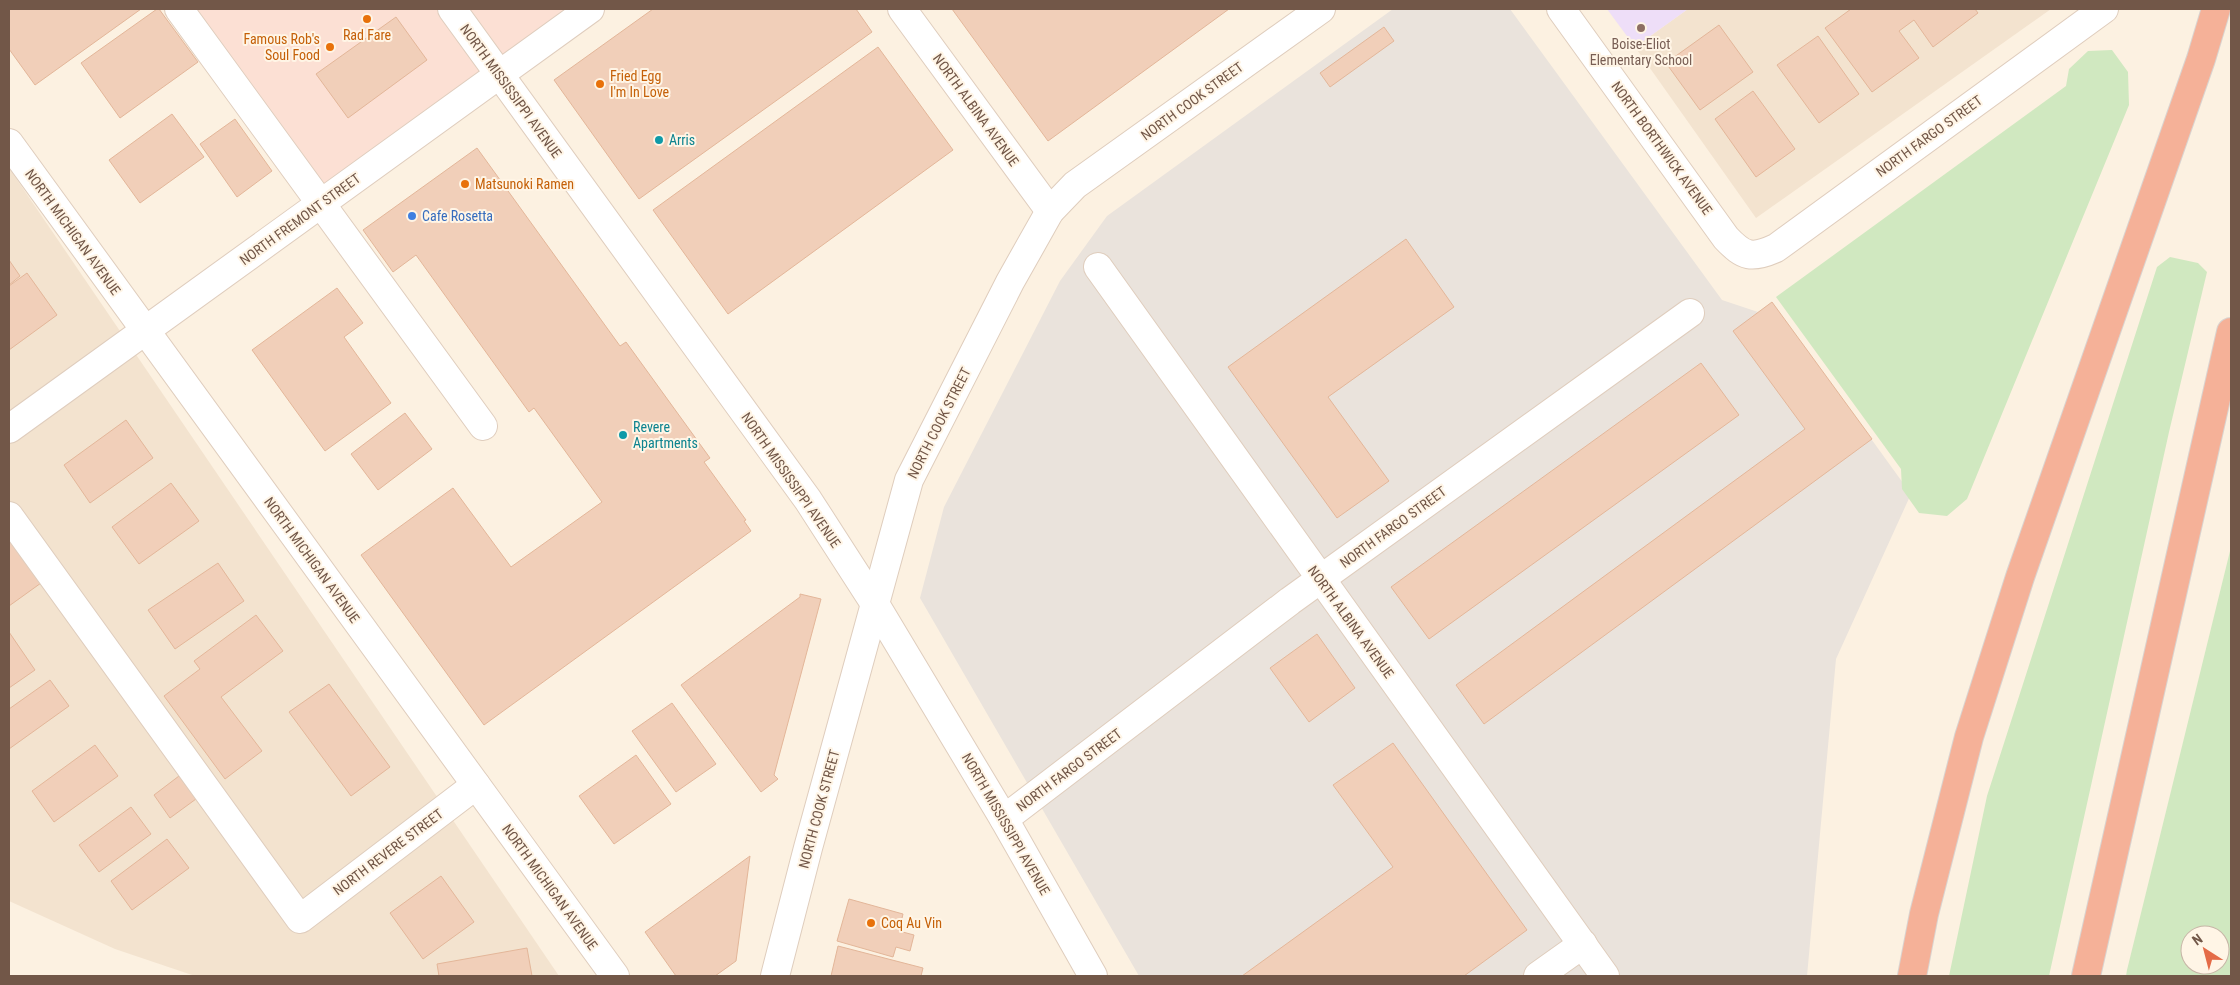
<svg xmlns="http://www.w3.org/2000/svg" width="2240" height="985" viewBox="0 0 2240 985" font-family="'Roboto Condensed',sans-serif">
  <style>
    .residential { fill: #f3e3cf }
    .commercial { fill: #fce0d4 }
    .industrial { fill: #eae3dc }
    .education { fill: #eedef8 }
    .green { fill: #d0e8c0; fill-rule: evenodd }
    .building { fill: #f1cfb9; stroke: #e3b699 }
    .lines { fill: none; stroke-linecap: round; stroke-linejoin: round }
    .minor-casing { stroke: #dfcdbd; stroke-width: 30 }
    .highway-casing { stroke: #dad3cf; stroke-width: 30 }
    .minor { stroke: #fff; stroke-width: 28 }
    .highway { stroke: #f5b198; stroke-width: 28 }
    .food-dot { fill: #e8710a; stroke: #fff5e6; stroke-width: 2 }
    .education-dot { fill: #8d6e63; stroke: #fff5e6; stroke-width: 2 }
    .culture-dot { fill: #0f9aa8; stroke: #fff5e6; stroke-width: 2 }
    .shop-dot { fill: #3f7fe0; stroke: #fff5e6; stroke-width: 2 }
    .labels { text-anchor: middle; dominant-baseline: central; stroke-width: 4; stroke-linejoin: round; paint-order: stroke }
    .food-label { font-size: 14px; fill: #c56008; stroke: #fff5e6; text-anchor: start }
    .education-label { font-size: 14px; fill: #785e54; stroke: #fff5e6 }
    .street-label { font-size: 14px; fill: #725748; stroke: #fff5e6 }
    .culture-label { font-size: 14px; fill: #0d838f; stroke: #fff5e6; text-anchor: start }
    .shop-label { font-size: 14px; fill: #366cbe; stroke: #fff5e6; text-anchor: start }
  </style>
  <rect width="100%" height="100%" fill="#fcf1e1"/>
  <g class="residential">
    <path d="M 1688,9 L 2051,9 L 1756,218 L 1635,47 Z"/>
    <path d="M 9,168 L 559,976 L 195,976 L 115,949 L 9,901 Z"/>
  </g>
  <path class="commercial" d="M 189,9 L 575,9 L 321,193 Z"/>
  <path class="industrial" d="M 1393,9 L 1510,9 L 1722,300 L 1758,312 L 1772,302 L 1911,494 L 1836,659 L 1807,976 L 1139,976 L 920,598 L 944,507 L 1060,281 L 1107,216 Z"/>
  <path class="education" d="M 1607,9 L 1688,9 L 1635,47 Z"/>
  <g class="green">
    <path d="M 2112,50 L 2128,72 L 2129,105 L 1967,499 L 1947,516 L 1919,513 L 1902,489 L 1901,469 L 1776,297 L 2066,86 L 2069,69 L 2088,51 Z"/>
    <path d="M 2170,257 L 2198,263 L 2207,272 L 2169,432 L 2049,976 L 1949,976 L 1987,796 L 2157,267 Z"/>
    <path d="M 2231,547 L 2231,976 L 2126,976 L 2127,970 ZM 2190,935 L 2220,935 L 2220,965 L 2190,965 Z"/>
  </g>
  <g class="building">
    <path d="M 9,9 L 141,9 L 35,85 L 9,49 Z"/>
    <path d="M 157,9 L 159,9 L 198,62 L 120,118 L 81,63 Z"/>
    <path d="M 653,9 L 856,9 L 872,32 L 639,199 L 554,80 Z"/>
    <path d="M 952,9 L 1229,9 L 1048,141 Z"/>
    <path d="M 1851,9 L 1975,9 L 1978,13 L 1933,47 L 1914,20 L 1899,31 L 1919,58 L 1872,92 L 1825,28 Z"/>
    <path d="M 396,17 L 427,60 L 348,118 L 316,74 Z"/>
    <path d="M 1719,25 L 1753,72 L 1700,110 L 1666,63 Z"/>
    <path d="M 1384,27 L 1394,41 L 1330,87 L 1320,73 Z"/>
    <path d="M 1818,36 L 1859,94 L 1819,123 L 1777,65 Z"/>
    <path d="M 878,47 L 953,150 L 728,314 L 653,210 Z"/>
    <path d="M 1753,91 L 1795,149 L 1756,177 L 1715,119 Z"/>
    <path d="M 172,114 L 204,157 L 140,203 L 109,160 Z"/>
    <path d="M 235,119 L 272,171 L 237,197 L 200,144 Z"/>
    <path d="M 477,148 L 620,346 L 626,342 L 710,458 L 704,462 L 746,520 L 744,521 L 751,531 L 484,725 L 361,555 L 453,488 L 511,567 L 602,502 L 534,408 L 529,412 L 416,255 L 393,272 L 363,230 Z"/>
    <path d="M 1406,239 L 1454,307 L 1328,397 L 1389,481 L 1337,518 L 1228,367 Z"/>
    <path d="M 9,260 L 20,276 L 9,285 Z"/>
    <path d="M 27,273 L 57,315 L 9,350 L 9,286 Z"/>
    <path d="M 337,288 L 363,323 L 344,337 L 391,403 L 325,451 L 252,350 Z"/>
    <path d="M 1772,302 L 1872,439 L 1484,724 L 1456,685 L 1805,429 L 1733,331 Z"/>
    <path d="M 1701,363 L 1739,415 L 1429,639 L 1391,587 Z"/>
    <path d="M 405,413 L 432,449 L 378,490 L 351,454 Z"/>
    <path d="M 126,420 L 153,458 L 90,503 L 64,465 Z"/>
    <path d="M 171,483 L 199,521 L 139,564 L 112,527 Z"/>
    <path d="M 9,538 L 41,583 L 9,606 Z"/>
    <path d="M 218,563 L 244,601 L 175,649 L 148,610 Z"/>
    <path d="M 800,594 L 821,599 L 774,775 L 778,779 L 761,792 L 681,685 L 800,597 Z"/>
    <path d="M 256,615 L 283,651 L 221,697 L 262,751 L 225,779 L 164,696 L 200,669 L 194,661 Z"/>
    <path d="M 9,632 L 35,670 L 9,688 Z"/>
    <path d="M 1317,634 L 1355,688 L 1309,722 L 1270,668 Z"/>
    <path d="M 50,680 L 69,706 L 9,749 L 9,709 Z"/>
    <path d="M 329,684 L 390,767 L 351,796 L 289,712 Z"/>
    <path d="M 672,703 L 716,764 L 676,792 L 632,731 Z"/>
    <path d="M 1393,743 L 1527,930 L 1464,976 L 1242,976 L 1393,867 L 1333,785 Z"/>
    <path d="M 95,745 L 118,776 L 54,822 L 32,791 Z"/>
    <path d="M 636,755 L 671,804 L 614,844 L 579,796 Z"/>
    <path d="M 179,776 L 196,799 L 170,818 L 154,795 Z"/>
    <path d="M 131,807 L 151,834 L 99,872 L 79,845 Z"/>
    <path d="M 167,839 L 189,868 L 132,910 L 111,881 Z"/>
    <path d="M 750,856 L 736,961 L 715,976 L 676,976 L 645,932 Z"/>
    <path d="M 441,876 L 474,922 L 423,959 L 390,913 Z"/>
    <path d="M 849,899 L 903,914 L 899,931 L 914,935 L 910,951 L 896,947 L 893,957 L 837,941 Z"/>
    <path d="M 838,946 L 923,968 L 921,976 L 831,976 Z"/>
    <path d="M 527,948 L 532,976 L 439,976 L 437,964 Z"/>
  </g>
  <g class="lines">
    <defs>
      <g id="minor">
        <path d="M 179,9 L 483,426"/>
        <path d="M 452,9 L 808,500 L 875,604 L 1004,819 L 1093,976"/>
        <path d="M 902,9 L 1050,211"/>
        <path d="M 1561,9 L 1726,238 C 1744,257 1752,259 1776,248 L 2104,9"/>
        <path d="M 9,143 L 615,976"/>
        <path d="M 1098,267 L 1605,976"/>
        <path d="M 9,429 L 590,9"/>
        <path d="M 9,516 L 300,919 L 476,785"/>
        <path d="M 1004,819 L 1290,601 L 1690,313"/>
        <path d="M 775,976 L 808,848 L 909,480 L 1010,282 L 1050,211 L 1075,185 L 1321,9"/>
        <path d="M 1538,976 L 1583,944"/>
      </g>
      <g id="highway">
        <path d="M 1912,976 L 1924,914 L 1969,737 L 2020,577 L 2201,59 L 2216,9"/>
        <path d="M 2086,976 L 2231,332"/>
      </g>
    </defs>
    <use href="#minor" class="minor-casing"/>
    <use href="#highway" class="highway-casing"/>
    <use href="#minor" class="minor"/>
    <use href="#highway" class="highway"/>
  </g>
  <g class="food-dot">
    <circle cx="367" cy="19" r="5"/>
    <circle cx="330" cy="47" r="5"/>
    <circle cx="600" cy="84" r="5"/>
    <circle cx="465" cy="184" r="5"/>
    <circle cx="871" cy="923" r="5"/>
  </g>
  <circle class="education-dot" cx="1641" cy="28" r="5"/>
  <g class="culture-dot">
    <circle cx="659" cy="140" r="5"/>
    <circle cx="623" cy="435" r="5"/>
  </g>
  <circle class="shop-dot" cx="412" cy="216" r="5"/>
  <g class="labels">
    <g class="food-label">
      <text x="367" y="35" text-anchor="middle">Rad Fare</text>
      <text x="320" y="39" text-anchor="end">Famous Rob's<tspan x="320" dy="16">Soul Food</tspan></text>
      <text x="610" y="76">Fried Egg<tspan x="610" dy="16">I'm In Love</tspan></text>
      <text x="475" y="184">Matsunoki Ramen</text>
      <text x="881" y="923">Coq Au Vin</text>
    </g>
    <g class="education-label">
      <text x="1641" y="44">Boise-Eliot<tspan x="1641" dy="16">Elementary School</tspan></text>
    </g>
    <g class="street-label">
      <text transform="translate(511 91) rotate(54)">NORTH MISSISSIPPI AVENUE</text>
      <text transform="translate(1192 101) rotate(-36)">NORTH COOK STREET</text>
      <text transform="translate(976 110) rotate(54)">NORTH ALBINA AVENUE</text>
      <text transform="translate(1929 136) rotate(-36)">NORTH FARGO STREET</text>
      <text transform="translate(1662 148) rotate(54)">NORTH BORTHWICK AVENUE</text>
      <text transform="translate(300 219) rotate(-36)">NORTH FREMONT STREET</text>
      <text transform="translate(73 232) rotate(54)">NORTH MICHIGAN AVENUE</text>
      <text transform="translate(939 423) rotate(-63)">NORTH COOK STREET</text>
      <text transform="translate(791 480) rotate(55)">NORTH MISSISSIPPI AVENUE</text>
      <text transform="translate(1393 527) rotate(-36)">NORTH FARGO STREET</text>
      <text transform="translate(312 560) rotate(54)">NORTH MICHIGAN AVENUE</text>
      <text transform="translate(1351 622) rotate(54)">NORTH ALBINA AVENUE</text>
      <text transform="translate(1069 770) rotate(-37)">NORTH FARGO STREET</text>
      <text transform="translate(819 809) rotate(-75)">NORTH COOK STREET</text>
      <text transform="translate(1006 824) rotate(60)">NORTH MISSISSIPPI AVENUE</text>
      <text transform="translate(388 852) rotate(-37)">NORTH REVERE STREET</text>
      <text transform="translate(550 887) rotate(54)">NORTH MICHIGAN AVENUE</text>
    </g>
    <g class="culture-label">
      <text x="669" y="140">Arris</text>
      <text x="633" y="427">Revere<tspan x="633" dy="16">Apartments</tspan></text>
    </g>
    <g class="shop-label">
      <text x="422" y="216">Cafe Rosetta</text>
    </g>
  </g>
  <rect width="2240" height="985" fill="none" stroke="#725748" stroke-width="20"/>
  <g transform="translate(2205 950) rotate(324)"><circle r="24" fill="#fff5e6" stroke="#c7b6a7"/>
  <path d="M0-4L9 19L0 12L-9 19Z" fill="#e46b47"/>
  <text y="-8" font-size="14" font-weight="bold" text-anchor="middle" fill="#725748">N</text>
  </g>
</svg>
